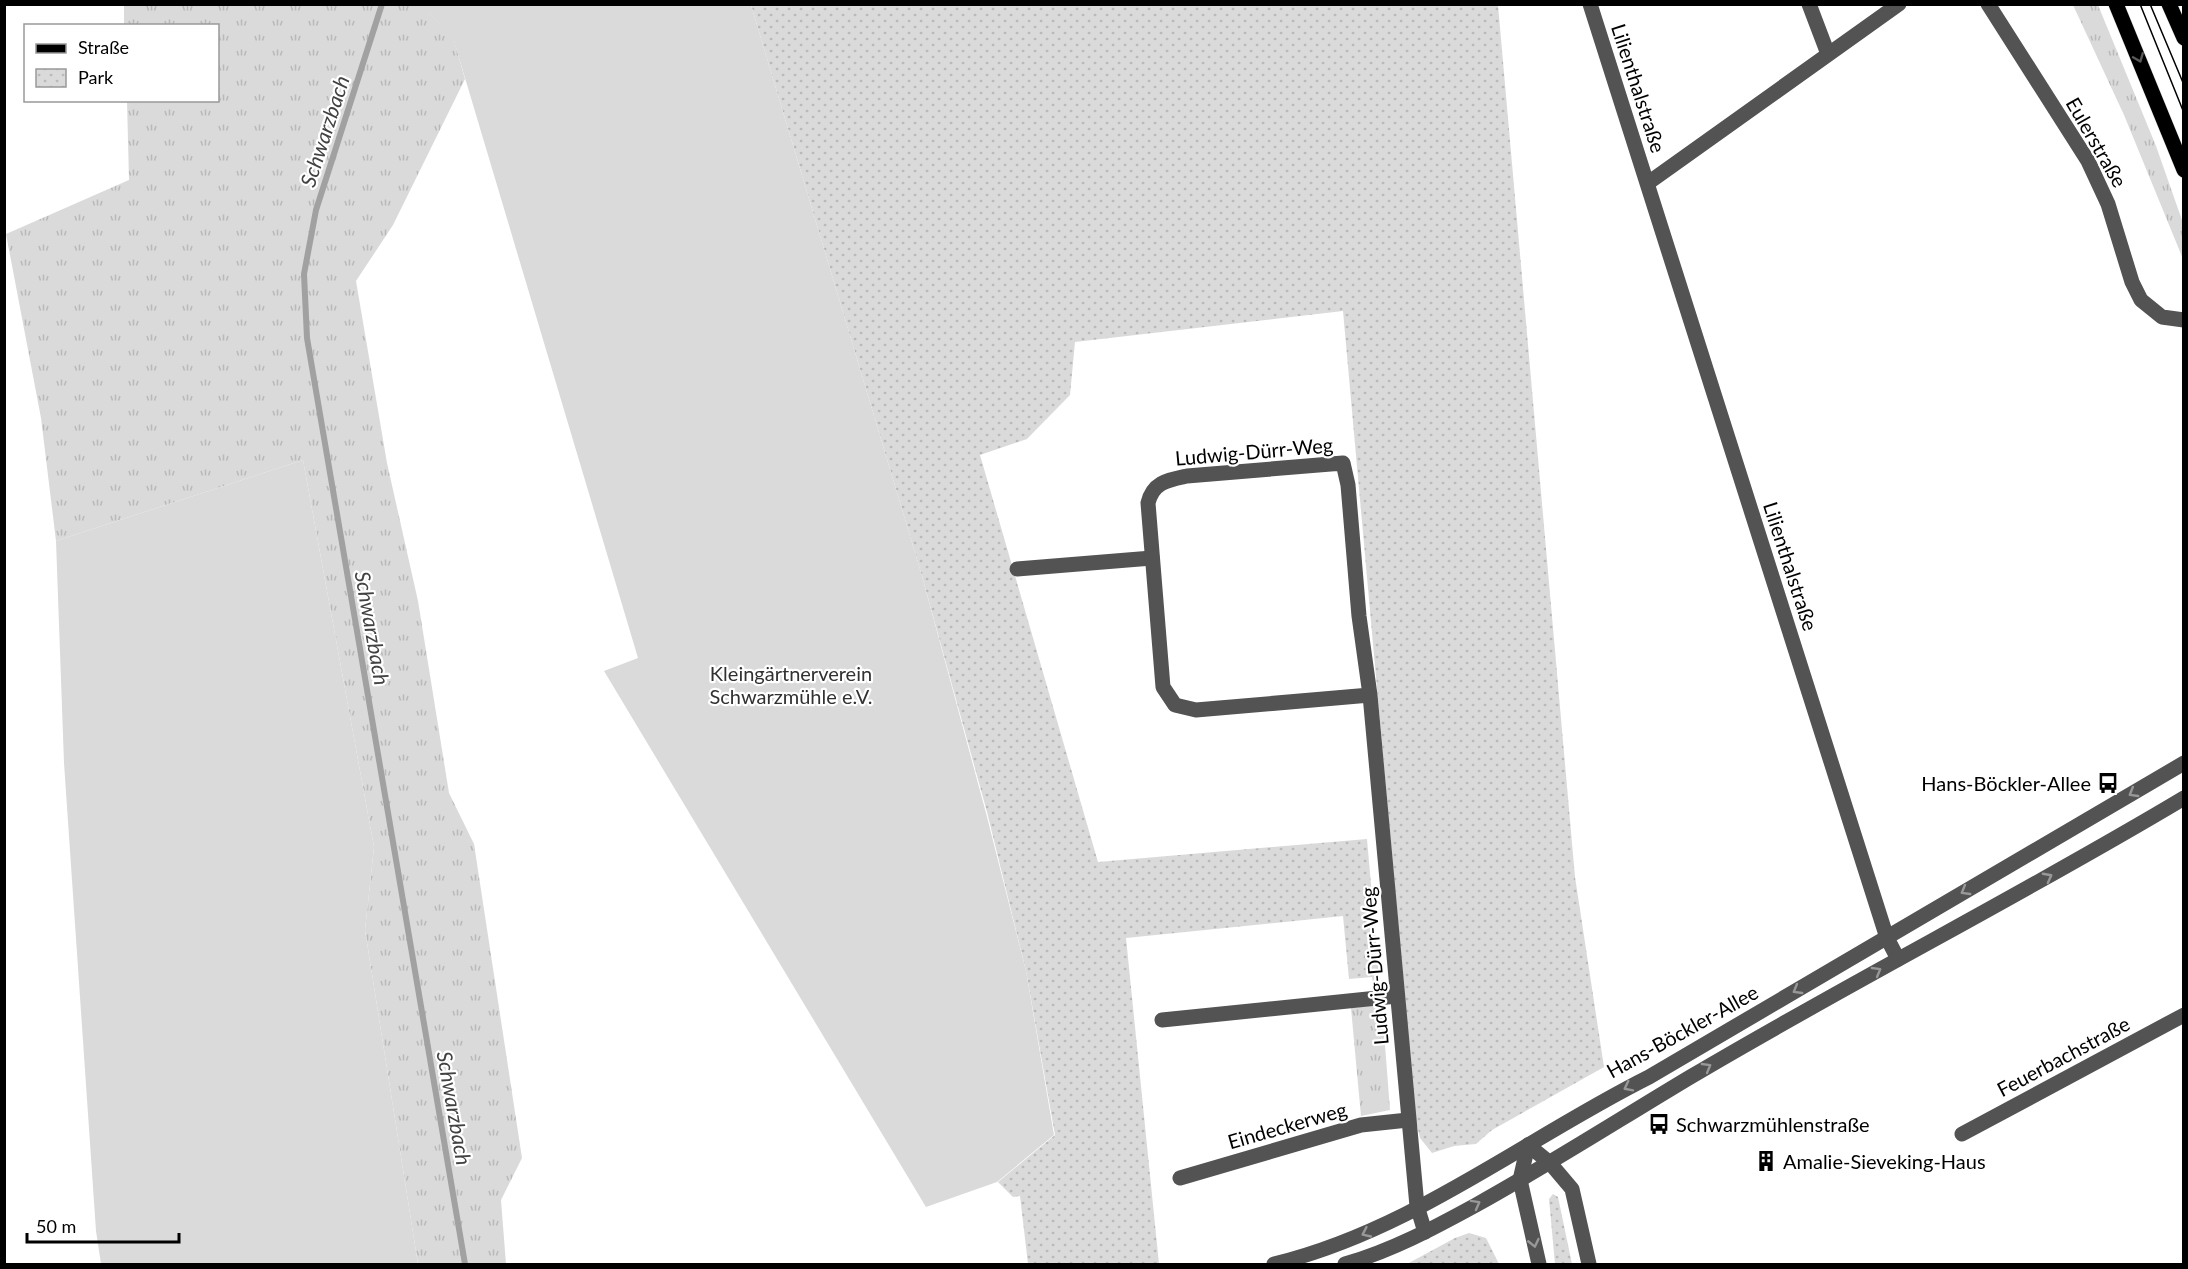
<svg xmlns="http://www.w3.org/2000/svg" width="2188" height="1269" viewBox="0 0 2188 1269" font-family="Lato,sans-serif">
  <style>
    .grass { fill: url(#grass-tufts) }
    .park { fill: url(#park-dots) }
    .garden { fill: #dadada }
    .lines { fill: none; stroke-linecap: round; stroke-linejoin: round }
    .stream { stroke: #a1a1a1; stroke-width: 6 }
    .major-casing { stroke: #dbdbdb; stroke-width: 16 }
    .minor { stroke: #535353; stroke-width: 15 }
    .major { stroke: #000; stroke-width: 15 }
    .tram { stroke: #000; stroke-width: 1.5 }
    .oneway { stroke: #595959 }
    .oneway2 { stroke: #989898 }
    .labels { text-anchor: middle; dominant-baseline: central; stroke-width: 4.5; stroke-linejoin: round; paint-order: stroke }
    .street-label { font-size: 20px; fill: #000; stroke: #fff }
    .park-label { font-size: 20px; fill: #313131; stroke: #fff }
    .poi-label { font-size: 20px; fill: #000; stroke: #fff; text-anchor: start }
    .water-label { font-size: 21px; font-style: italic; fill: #424242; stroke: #fff }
  </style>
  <defs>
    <pattern id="grass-tufts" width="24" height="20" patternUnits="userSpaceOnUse" patternTransform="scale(1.5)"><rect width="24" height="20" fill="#dadada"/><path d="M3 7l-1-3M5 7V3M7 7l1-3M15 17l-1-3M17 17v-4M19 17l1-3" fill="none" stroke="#b9b9b9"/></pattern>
    <pattern id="park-dots" width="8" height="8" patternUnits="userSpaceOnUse" patternTransform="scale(1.5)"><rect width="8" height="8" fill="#dadada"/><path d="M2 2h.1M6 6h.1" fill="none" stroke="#b9b9b9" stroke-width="1.8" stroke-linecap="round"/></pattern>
  </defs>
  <rect width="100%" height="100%" fill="#fff"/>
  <g class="grass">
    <path d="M 124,5 L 431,5 L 429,12 L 454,40 L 465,79 L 393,225 L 356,281 L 387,463 L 418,601 L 449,793 L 474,844 L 522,1158 L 501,1200 L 506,1264 L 418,1264 L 365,930 L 374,847 L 303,460 L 56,541 L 41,418 L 6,234 L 129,180 L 127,101 L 218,100 L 218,26 L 124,25 Z"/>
    <path d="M 2073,5 L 2098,5 L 2156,146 L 2183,223 L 2183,259 L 2124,115 Z"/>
    <path d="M 1377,1005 L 1382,1006 L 1390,1110 L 1361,1116 L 1351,1008 Z"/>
  </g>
  <g class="park">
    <path d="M 751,5 L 1498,5 L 1575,877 L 1604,1067 L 1492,1130 L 1476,1144 L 1454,1146 L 1432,1153 L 1420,1138 L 1416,1121 L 1343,311 L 1075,342 L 1070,395 L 1027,439 L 980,455 L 1098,862 L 1367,839 L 1380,987 L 1374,989 L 1372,977 L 1349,979 L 1343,916 L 1126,938 L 1159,1264 L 1028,1264 L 1020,1196 L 1013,1197 L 998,1182 L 1055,1135 L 1026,971 L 987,812 L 922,576 Z"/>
    <path d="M 1553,1194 L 1558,1197 L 1572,1264 L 1555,1264 L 1549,1199 Z"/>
    <path d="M 1469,1233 L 1486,1238 L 1499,1264 L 1407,1264 L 1455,1238 Z"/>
  </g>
  <g class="garden">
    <path d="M 431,4 L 751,5 L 922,576 L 986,813 L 1026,971 L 1054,1135 L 997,1182 L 926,1207 L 604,671 L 638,658 L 454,41 L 428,11 Z"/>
    <path d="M 303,460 L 374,847 L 365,930 L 418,1264 L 101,1264 L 96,1231 L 64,763 L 56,541 Z"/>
  </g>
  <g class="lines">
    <path class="stream" d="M 382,4 L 316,210 L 304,274 L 307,338 L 465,1264"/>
    <defs>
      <g id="major">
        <path d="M 2116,4 L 2184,170"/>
        <path d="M 2169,4 L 2184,38"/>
      </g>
    </defs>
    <use href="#major" class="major-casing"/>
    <g class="minor">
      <path d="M 1590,4 L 1887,938 L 1898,959"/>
      <path d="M 1809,4 L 1828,54"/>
      <path d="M 1988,4 L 2088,161 L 2108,204 L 2132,282 L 2141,300 L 2162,317 L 2184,320"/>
      <path d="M 1648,183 L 1899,4"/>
      <path d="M 1017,569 L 1152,558"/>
      <path d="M 1370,695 L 1196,710 L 1175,705 L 1163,687 L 1148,503 C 1153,482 1168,480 1187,476 L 1343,463 L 1348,485 L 1359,616 L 1370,695 L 1417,1206 L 1425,1232"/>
      <path d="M 1162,1020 L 1397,996"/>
      <path d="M 1962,1134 L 2184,1015"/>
      <path d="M 1528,1145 L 1550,1163 L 1572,1189 L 1589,1264"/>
      <path d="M 1528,1145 L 1520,1180 L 1539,1264"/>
      <path d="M 1180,1178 L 1361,1125 L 1408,1120"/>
      <path d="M 1274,1264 C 1411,1231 1525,1139 1649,1077 L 2184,763"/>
      <path d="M 1345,1264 C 1391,1251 1434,1228 1476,1205 C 1550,1164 1620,1119 1692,1076 C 1854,980 2022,895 2184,798"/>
    </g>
    <use href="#major" class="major"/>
    <g class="tram">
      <path d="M 2140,4 L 2184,113"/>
      <path d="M 2150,4 L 2184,85"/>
    </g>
  </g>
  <defs><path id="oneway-chevron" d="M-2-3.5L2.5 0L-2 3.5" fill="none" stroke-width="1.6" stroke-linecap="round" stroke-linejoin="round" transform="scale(1.5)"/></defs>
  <use class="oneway" href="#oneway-chevron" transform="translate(2139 58) rotate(68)"/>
  <g class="oneway2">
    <use href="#oneway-chevron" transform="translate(2133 793) rotate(149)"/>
    <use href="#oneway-chevron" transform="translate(2048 877) rotate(-28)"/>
    <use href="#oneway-chevron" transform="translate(1965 891) rotate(150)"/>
    <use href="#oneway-chevron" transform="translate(1877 971) rotate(-30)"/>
    <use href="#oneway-chevron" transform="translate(1797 990) rotate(150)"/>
    <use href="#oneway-chevron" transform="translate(1707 1067) rotate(-30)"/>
    <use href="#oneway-chevron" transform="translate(1628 1087) rotate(153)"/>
    <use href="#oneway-chevron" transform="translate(1476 1204) rotate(-29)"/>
    <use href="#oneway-chevron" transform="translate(1366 1233) rotate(155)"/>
    <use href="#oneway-chevron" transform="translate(1534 1243) rotate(77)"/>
  </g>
  <defs>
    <symbol id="bus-bare" viewBox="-9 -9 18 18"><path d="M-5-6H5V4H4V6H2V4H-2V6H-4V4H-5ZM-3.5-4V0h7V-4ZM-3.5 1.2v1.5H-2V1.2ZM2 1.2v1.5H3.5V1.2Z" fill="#000" stroke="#fff" stroke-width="2.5" paint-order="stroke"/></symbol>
    <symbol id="building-bare" viewBox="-9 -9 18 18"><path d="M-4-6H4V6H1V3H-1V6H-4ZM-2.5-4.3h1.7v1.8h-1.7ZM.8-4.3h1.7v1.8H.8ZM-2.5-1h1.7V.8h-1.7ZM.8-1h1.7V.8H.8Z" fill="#000" stroke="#fff" stroke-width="2.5" paint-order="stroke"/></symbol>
  </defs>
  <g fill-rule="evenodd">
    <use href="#bus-bare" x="2093" y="768" width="30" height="30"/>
    <use href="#bus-bare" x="1644" y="1109" width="30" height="30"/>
    <use href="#building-bare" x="1751" y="1146" width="30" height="30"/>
  </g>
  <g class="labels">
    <g class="street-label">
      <text transform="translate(1639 88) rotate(72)">Lilienthalstraße</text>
      <text transform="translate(2097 142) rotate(60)">Eulerstraße</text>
      <text transform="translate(1254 451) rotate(-5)">Ludwig-Dürr-Weg</text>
      <text transform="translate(1791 566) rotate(72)">Lilienthalstraße</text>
      <text transform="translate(1374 966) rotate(-95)">Ludwig-Dürr-Weg</text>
      <text transform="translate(1682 1031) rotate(-29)">Hans-Böckler-Allee</text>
      <text transform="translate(2063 1056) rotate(-28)">Feuerbachstraße</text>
      <text transform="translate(1287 1125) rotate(-16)">Eindeckerweg</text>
    </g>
    <g class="park-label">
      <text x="791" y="673">Kleingärtnerverein<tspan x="791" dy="23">Schwarzmühle e.V.</tspan></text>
    </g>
    <g class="poi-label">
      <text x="2091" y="783" text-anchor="end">Hans-Böckler-Allee</text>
      <text x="1676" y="1124">Schwarzmühlenstraße</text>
      <text x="1783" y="1161">Amalie-Sieveking-Haus</text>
    </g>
    <g class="water-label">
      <text transform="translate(324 131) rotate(-72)">Schwarzbach</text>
      <text transform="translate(373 628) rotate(80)">Schwarzbach</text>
      <text transform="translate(455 1108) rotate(80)">Schwarzbach</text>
    </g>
  </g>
  <rect width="2188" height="1269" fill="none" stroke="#000000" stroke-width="12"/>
  <rect x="24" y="24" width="195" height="78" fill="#ffffff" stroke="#999999" stroke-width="1.5"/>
  <rect x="36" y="44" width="30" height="9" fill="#000000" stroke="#999999" stroke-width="1.5"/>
  <text x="78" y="54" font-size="18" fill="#000000">Straße</text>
  <rect x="36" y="69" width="30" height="18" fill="url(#park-dots)" stroke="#999999" stroke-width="1.5"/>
  <text x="78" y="84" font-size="18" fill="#000000">Park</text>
  <path d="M27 1233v9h152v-9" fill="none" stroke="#000000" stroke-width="3"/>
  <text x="36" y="1233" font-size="18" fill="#000000" stroke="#ffffff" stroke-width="4.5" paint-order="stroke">50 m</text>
</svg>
